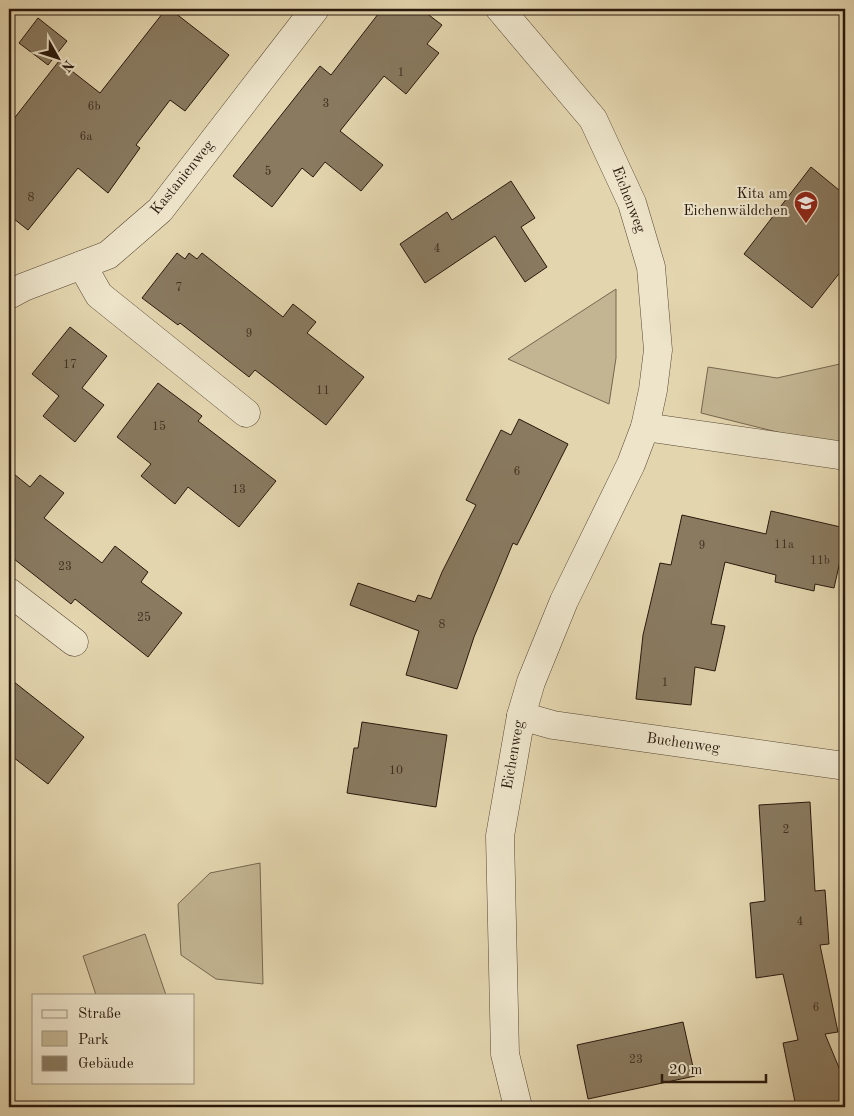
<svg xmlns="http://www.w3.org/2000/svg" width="854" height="1116" viewBox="0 0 854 1116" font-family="'Old Standard TT',serif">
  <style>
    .green { fill: #c3b592; stroke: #76664f }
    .building { fill: #897a60; stroke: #28180c }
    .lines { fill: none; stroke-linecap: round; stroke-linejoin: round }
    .minor-casing { stroke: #574734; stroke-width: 29 }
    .minor { stroke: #ede4ca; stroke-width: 28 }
    .labels { text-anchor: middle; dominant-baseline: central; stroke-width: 4; stroke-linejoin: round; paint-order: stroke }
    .number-label { font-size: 12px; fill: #403021 }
    .street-label { font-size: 15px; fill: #28180c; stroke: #ede4ca }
    .poi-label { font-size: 15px; fill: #28180c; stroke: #ede4ca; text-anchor: end }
  </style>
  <rect width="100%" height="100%" fill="#e3d5ae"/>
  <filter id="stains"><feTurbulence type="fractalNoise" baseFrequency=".004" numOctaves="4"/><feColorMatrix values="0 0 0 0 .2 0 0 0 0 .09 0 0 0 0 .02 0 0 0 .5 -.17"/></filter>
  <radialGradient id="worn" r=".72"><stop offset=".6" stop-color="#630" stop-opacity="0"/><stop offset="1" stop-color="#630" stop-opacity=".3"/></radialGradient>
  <g class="green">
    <path d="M 616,289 L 616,358 L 609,404 L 508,359 Z"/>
    <path d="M 845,361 L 845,449 L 701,413 L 708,367 L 777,378 L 840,364 Z"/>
    <path d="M 260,863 L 263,984 L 216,979 L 181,955 L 178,904 L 210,873 Z"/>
    <path d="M 145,934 L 166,995 L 96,995 L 83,956 Z"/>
  </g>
  <g class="building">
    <path d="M 166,9 L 170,9 L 229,55 L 185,111 L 170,100 L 136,145 L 140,148 L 108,193 L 78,168 L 28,230 L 9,215 L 9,125 L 59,61 L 100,93 Z"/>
    <path d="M 382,9 L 421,9 L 442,25 L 427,44 L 439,53 L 406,94 L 384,76 L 340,131 L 383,165 L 361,191 L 325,162 L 313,177 L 302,168 L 272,207 L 233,176 L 320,66 L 331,75 Z"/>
    <path d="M 38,18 L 67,41 L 48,65 L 19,43 Z"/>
    <path d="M 811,167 L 845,195 L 845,266 L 812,308 L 744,254 Z"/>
    <path d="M 511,181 L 535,218 L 521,227 L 547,267 L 525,282 L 495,236 L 425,283 L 400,244 L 447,212 L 452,220 Z"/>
    <path d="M 177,253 L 185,259 L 189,253 L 197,259 L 202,253 L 283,317 L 293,304 L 316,322 L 307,333 L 364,377 L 326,425 L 255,370 L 249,377 L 180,323 L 178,325 L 142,298 Z"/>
    <path d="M 70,327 L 107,356 L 82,388 L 104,405 L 75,442 L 43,416 L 59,396 L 32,374 Z"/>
    <path d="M 158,383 L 202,416 L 198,421 L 276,481 L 239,527 L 188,487 L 175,504 L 141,476 L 151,464 L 117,437 Z"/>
    <path d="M 519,419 L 568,444 L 517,545 L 513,543 L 474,637 L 457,689 L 406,675 L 419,631 L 350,605 L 358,583 L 415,602 L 418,595 L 431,599 L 442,572 L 476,505 L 466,500 L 501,430 L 511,435 Z"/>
    <path d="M 9,470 L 30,487 L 40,475 L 64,493 L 44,518 L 102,563 L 115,546 L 148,572 L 141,582 L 182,613 L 148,657 L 75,599 L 71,604 L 9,555 Z"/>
    <path d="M 771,511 L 845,528 L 845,539 L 834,588 L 815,584 L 814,591 L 775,582 L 776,575 L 725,562 L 711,624 L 725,626 L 715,671 L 695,667 L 691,705 L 636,699 L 643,635 L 660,563 L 671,565 L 682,515 L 766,534 Z"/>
    <path d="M 9,678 L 84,737 L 48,784 L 9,754 Z"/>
    <path d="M 362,722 L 447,735 L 436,807 L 347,793 L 354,748 L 358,748 Z"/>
    <path d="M 810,802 L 815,891 L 825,890 L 829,944 L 820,945 L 838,1032 L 825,1034 L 845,1082 L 845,1107 L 796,1107 L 783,1043 L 798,1040 L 783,974 L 756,978 L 750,903 L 765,901 L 759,805 Z"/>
    <path d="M 683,1022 L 695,1076 L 588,1099 L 577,1045 Z"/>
  </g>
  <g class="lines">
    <defs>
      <g id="minor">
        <path d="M 500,9 L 593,119 L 632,203 L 651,267 L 658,350 L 653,390 L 645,427 L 631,464 L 564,601 L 531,682 L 521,716 L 500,836 L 505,1054 L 518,1107"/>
        <path d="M 82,265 L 99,295 L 246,413"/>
        <path d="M 9,295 L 24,287 L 108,255 L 160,210 L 315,9"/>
        <path d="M 645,427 L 845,456"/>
        <path d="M 9,592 L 74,642"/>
        <path d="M 521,716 L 553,725 L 845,766"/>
      </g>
    </defs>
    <use href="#minor" class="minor-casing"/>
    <use href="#minor" class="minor"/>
  </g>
  <defs>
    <symbol id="school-pin" viewBox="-11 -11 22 30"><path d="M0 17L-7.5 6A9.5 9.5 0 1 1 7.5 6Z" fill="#8f2418" stroke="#ede4ca"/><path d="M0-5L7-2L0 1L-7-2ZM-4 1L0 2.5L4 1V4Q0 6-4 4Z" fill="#fff"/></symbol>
  </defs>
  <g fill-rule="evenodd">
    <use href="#school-pin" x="792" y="189" width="28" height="38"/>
  </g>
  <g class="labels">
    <g class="number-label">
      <text x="401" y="73">1</text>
      <text x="326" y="104">3</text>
      <text x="94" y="107">6b</text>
      <text x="86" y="137">6a</text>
      <text x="268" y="172">5</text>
      <text x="31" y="198">8</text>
      <text x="437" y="249">4</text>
      <text x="179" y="288">7</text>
      <text x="249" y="334">9</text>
      <text x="70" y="365">17</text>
      <text x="323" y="391">11</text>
      <text x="159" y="427">15</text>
      <text x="517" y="472">6</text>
      <text x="239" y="490">13</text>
      <text x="784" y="545">11a</text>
      <text x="702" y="546">9</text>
      <text x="820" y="561">11b</text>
      <text x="65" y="567">23</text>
      <text x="144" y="618">25</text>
      <text x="442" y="625">8</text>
      <text x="665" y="683">1</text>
      <text x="396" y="771">10</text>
      <text x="786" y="830">2</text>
      <text x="800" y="922">4</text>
      <text x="816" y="1008">6</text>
      <text x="636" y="1060">23</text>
    </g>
    <g class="street-label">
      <text transform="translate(183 178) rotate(-51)">Kastanienweg</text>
      <text transform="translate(628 200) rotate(69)">Eichenweg</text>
      <text transform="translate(683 744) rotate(8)">Buchenweg</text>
      <text transform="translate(514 755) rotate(-80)">Eichenweg</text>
    </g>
    <g class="poi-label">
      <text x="788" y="194">Kita am<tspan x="788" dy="17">Eichenwäldchen</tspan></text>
    </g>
  </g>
  <rect width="854" height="1116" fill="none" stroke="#e3d5ae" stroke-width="30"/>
  <rect x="10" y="10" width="834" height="1096" fill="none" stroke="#28180c" stroke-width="2.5"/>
  <rect x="15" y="15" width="824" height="1086" fill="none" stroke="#28180c"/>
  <rect x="32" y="994" width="162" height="90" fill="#ede4ca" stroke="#9e927e"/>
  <rect x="42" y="1010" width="25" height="8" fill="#ede4ca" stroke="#9e927e"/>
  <text x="78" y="1018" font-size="15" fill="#28180c">Straße</text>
  <rect x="42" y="1031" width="25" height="15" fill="#c3b592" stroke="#9e927e"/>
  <text x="78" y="1044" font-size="15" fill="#28180c">Park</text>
  <rect x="42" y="1056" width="25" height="15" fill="#897a60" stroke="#9e927e"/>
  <text x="78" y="1068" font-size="15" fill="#28180c">Gebäude</text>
  <g transform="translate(58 58) rotate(129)" stroke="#ede4ca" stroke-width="4" paint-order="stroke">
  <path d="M0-4L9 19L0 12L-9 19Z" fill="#28180c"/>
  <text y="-8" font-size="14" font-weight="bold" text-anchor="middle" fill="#28180c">N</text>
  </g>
  <path d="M662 1074v8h104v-8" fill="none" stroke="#28180c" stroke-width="2.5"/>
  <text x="669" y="1074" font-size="15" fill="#28180c" stroke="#ede4ca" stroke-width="4" paint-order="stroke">20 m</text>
  <rect width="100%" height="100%" filter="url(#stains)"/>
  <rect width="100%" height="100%" fill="url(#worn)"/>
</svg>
